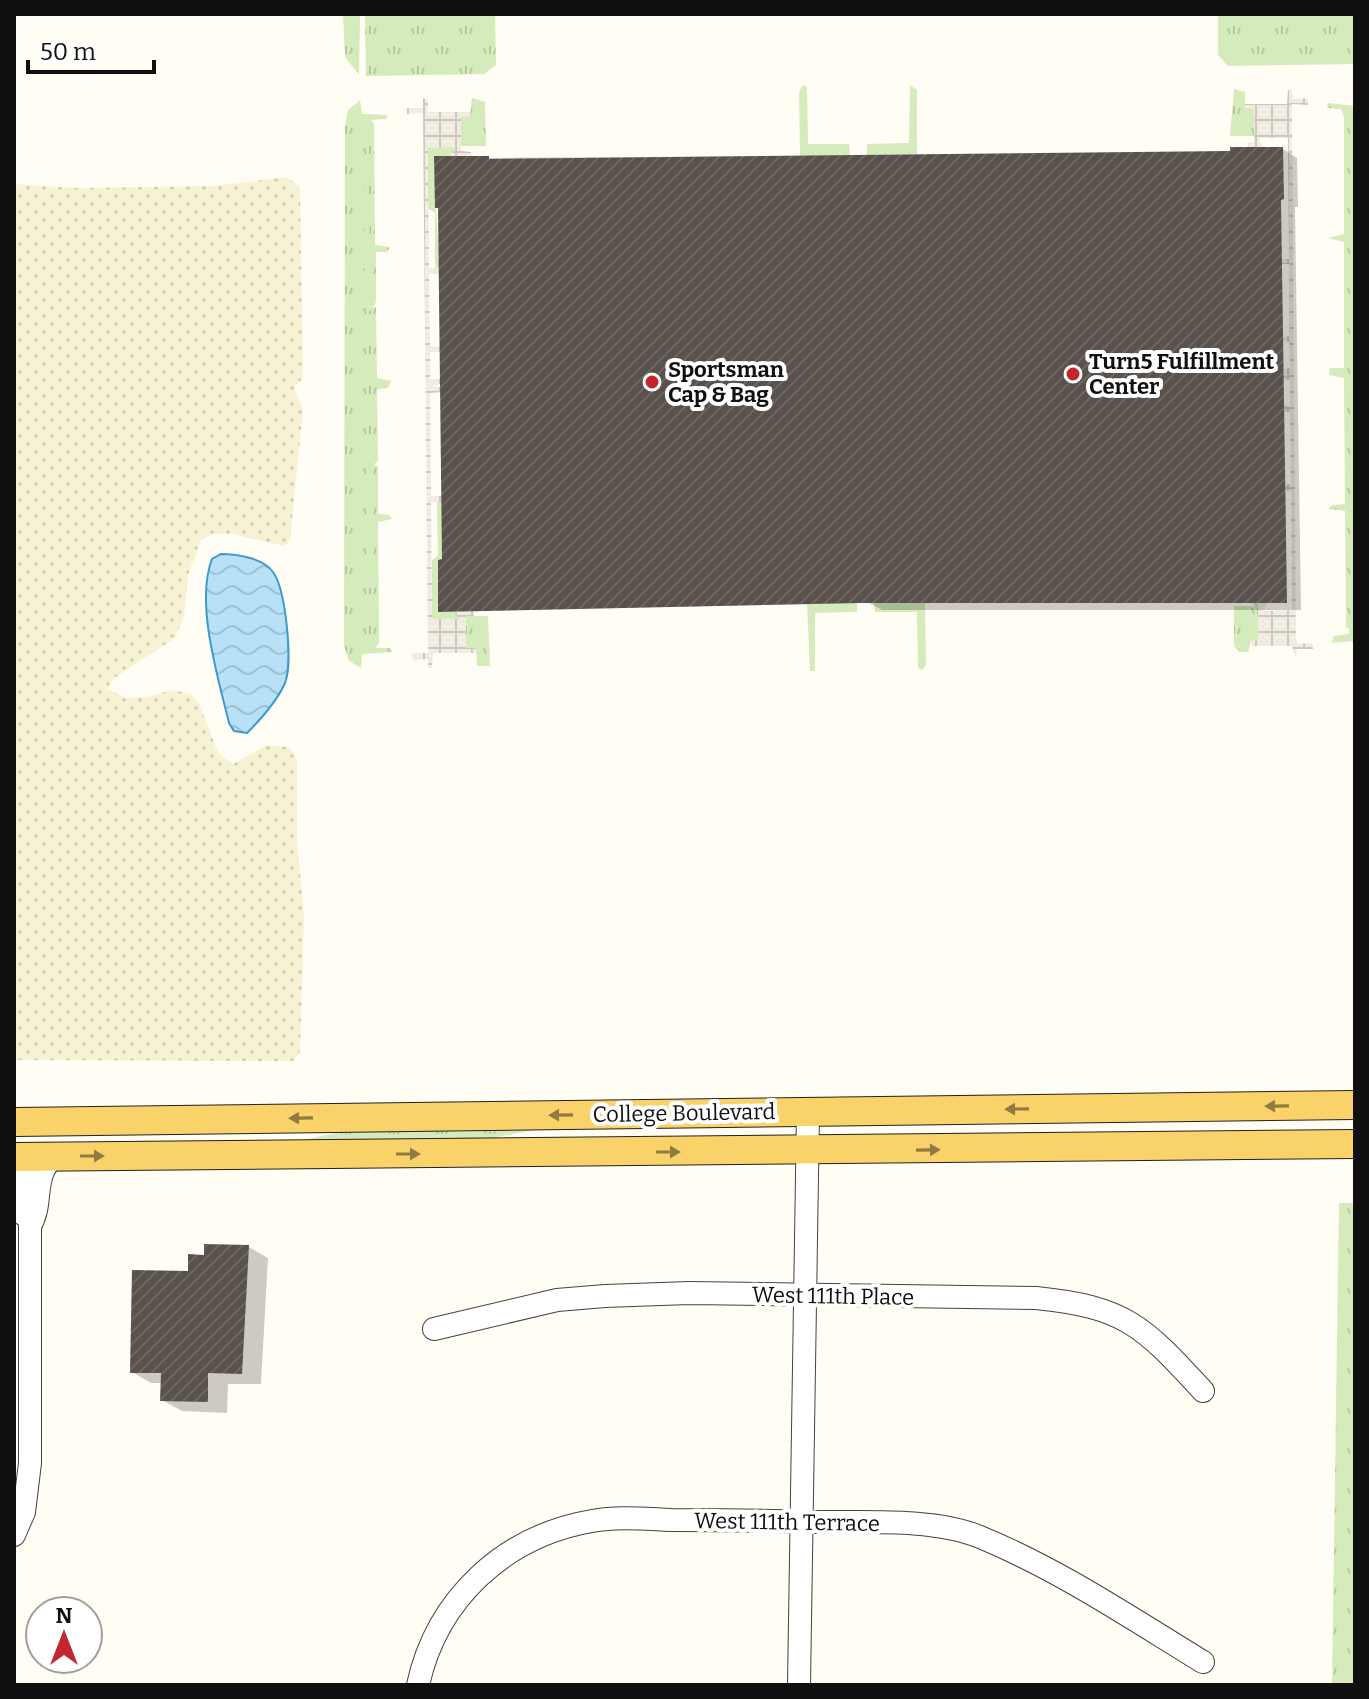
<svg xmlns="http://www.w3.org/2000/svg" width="1369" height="1699" viewBox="0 0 1369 1699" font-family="Bitter,serif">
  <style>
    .farmland { fill: url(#farmland-dots) }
    .grass { fill: url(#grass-tufts) }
    .garden { fill: #d5ebbc }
    .plaza { fill: url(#plaza-grid) }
    .water { fill: url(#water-waves); stroke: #3e99cf; stroke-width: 2 }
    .shadow { fill: #0003 }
    .building { fill: url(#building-hatch) }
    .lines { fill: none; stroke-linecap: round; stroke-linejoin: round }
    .minor-casing { stroke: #434343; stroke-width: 24 }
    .major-casing { stroke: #212121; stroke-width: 30 }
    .minor { stroke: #fff; stroke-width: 22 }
    .major { stroke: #f9d36a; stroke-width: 28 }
    .oneway { fill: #907b42 }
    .poi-dot { fill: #c32631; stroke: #fff; stroke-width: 3 }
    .labels { text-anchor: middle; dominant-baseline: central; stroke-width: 8; stroke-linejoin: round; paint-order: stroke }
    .poi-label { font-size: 22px; font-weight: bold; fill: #101010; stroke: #fff; text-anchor: start }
    .street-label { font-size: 22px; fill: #101010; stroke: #fff }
  </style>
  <defs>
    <pattern id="farmland-dots" width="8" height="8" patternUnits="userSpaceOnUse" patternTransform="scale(2)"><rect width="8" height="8" fill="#f6f2d3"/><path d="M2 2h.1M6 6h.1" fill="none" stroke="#d2ceb4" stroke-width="1.8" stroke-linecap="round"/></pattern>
    <pattern id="grass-tufts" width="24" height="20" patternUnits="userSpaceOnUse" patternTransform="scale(2)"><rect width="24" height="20" fill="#d5ebbc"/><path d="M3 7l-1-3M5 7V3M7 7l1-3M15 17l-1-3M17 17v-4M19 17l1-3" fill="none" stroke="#b6c8a1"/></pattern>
    <pattern id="plaza-grid" width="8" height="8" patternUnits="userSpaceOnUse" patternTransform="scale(2)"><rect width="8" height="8" fill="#f1ece1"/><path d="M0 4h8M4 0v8" fill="none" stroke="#cec9c0"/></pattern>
    <pattern id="water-waves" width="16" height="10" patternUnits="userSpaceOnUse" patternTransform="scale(2)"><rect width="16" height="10" fill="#b8e1f7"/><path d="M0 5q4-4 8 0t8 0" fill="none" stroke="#9dc0d3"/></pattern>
    <pattern id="building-hatch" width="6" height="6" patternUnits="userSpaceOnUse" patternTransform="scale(2)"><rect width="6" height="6" fill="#59514c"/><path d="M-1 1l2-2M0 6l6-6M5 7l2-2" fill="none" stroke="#6c6561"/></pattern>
  </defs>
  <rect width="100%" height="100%" fill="#fffdf4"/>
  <path class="farmland" d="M 286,177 L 298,185 L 300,193 L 303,372 L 302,379 L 294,388 L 303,409 L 290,540 L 284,546 L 232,534 L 213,534 L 201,540 L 188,575 L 184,616 L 175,638 L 114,678 L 107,689 L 126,698 L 147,697 L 173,690 L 191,694 L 199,703 L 218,753 L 233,764 L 267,745 L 288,747 L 294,754 L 297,760 L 297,843 L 304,913 L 300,1052 L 293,1061 L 283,1061 L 14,1060 L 14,184 L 75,188 L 214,186 Z"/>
  <g class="grass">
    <path d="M 343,14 L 360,14 L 359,75 L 345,57 Z"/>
    <path d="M 365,14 L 495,14 L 496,65 L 484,74 L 366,76 Z"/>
    <path d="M 1218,14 L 1355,14 L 1355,64 L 1228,66 L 1218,55 Z"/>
    <path d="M 1234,89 L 1245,92 L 1245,108 L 1254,108 L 1254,136 L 1230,136 Z"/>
    <path d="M 472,98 L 485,102 L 486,146 L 461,146 L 461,117 L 470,116 Z"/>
    <path d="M 360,100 L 362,114 L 388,115 L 386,119 L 371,120 L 374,124 L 375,245 L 390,247 L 387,252 L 376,252 L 376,302 L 373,307 L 376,307 L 377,378 L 391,381 L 388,388 L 377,389 L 378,460 L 374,465 L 378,466 L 378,514 L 389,515 L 392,519 L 378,522 L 379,643 L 375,648 L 390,648 L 393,652 L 362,654 L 361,668 L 349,661 L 344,646 L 345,125 L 348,110 Z"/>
    <path d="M 1328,103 L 1355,106 L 1355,641 L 1332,643 L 1334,636 L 1349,634 L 1349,628 L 1346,628 L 1345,511 L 1329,509 L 1332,505 L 1345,504 L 1344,378 L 1329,375 L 1330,368 L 1344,368 L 1344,242 L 1328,238 L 1344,234 L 1344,117 L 1341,109 L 1327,108 Z"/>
    <path d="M 1234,606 L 1258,606 L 1258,640 L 1251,640 L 1248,652 L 1239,652 L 1234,646 Z"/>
    <path d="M 466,616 L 488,616 L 490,666 L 477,666 L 476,649 L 466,648 Z"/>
    <path d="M 539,1129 L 482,1140 L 296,1142 L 339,1132 Z"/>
    <path d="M 1339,1203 L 1355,1203 L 1355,1685 L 1332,1685 Z"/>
  </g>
  <g class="garden">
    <path d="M 803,85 L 807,87 L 808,144 L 849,144 L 850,155 L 800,156 L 799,92 Z"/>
    <path d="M 910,85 L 917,90 L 917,154 L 867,155 L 867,144 L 909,143 Z"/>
    <path d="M 428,147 L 457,147 L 450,156 L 434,157 L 439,268 L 435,268 L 435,213 L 428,208 Z"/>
    <path d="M 368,177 L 372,308 L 369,312 L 365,308 L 364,182 Z"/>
    <path d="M 371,454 L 373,586 L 369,589 L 366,457 Z"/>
    <path d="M 437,502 L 442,502 L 442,559 L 438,560 L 438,611 L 453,612 L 461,619 L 432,619 L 432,560 L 438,556 Z"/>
    <path d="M 857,603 L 857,612 L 815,613 L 815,671 L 810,671 L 807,604 Z"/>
    <path d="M 874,603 L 925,603 L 926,665 L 922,670 L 918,668 L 917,612 L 875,612 Z"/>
  </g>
  <g class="plaza">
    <path d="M 1292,89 L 1293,99 L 1307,98 L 1308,101 L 1308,105 L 1292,104 L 1296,636 L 1297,644 L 1312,643 L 1313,649 L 1297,649 L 1296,658 L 1292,646 L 1251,646 L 1251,640 L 1258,640 L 1258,607 L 1250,603 L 1268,603 L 1263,611 L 1292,610 L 1291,491 L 1284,490 L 1283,485 L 1291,484 L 1290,412 L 1283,412 L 1283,405 L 1290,407 L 1290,380 L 1282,379 L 1282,376 L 1289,375 L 1282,373 L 1282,369 L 1290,368 L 1289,342 L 1282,341 L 1282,337 L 1289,336 L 1289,264 L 1281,264 L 1281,259 L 1289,259 L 1288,138 L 1259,138 L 1263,147 L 1248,147 L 1248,143 L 1254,142 L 1254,109 L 1245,108 L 1245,104 L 1287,104 L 1288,90 Z"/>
    <path d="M 423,98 L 428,100 L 428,112 L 470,112 L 470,117 L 461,117 L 461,151 L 471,152 L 471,156 L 450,156 L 456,147 L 428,148 L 429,268 L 439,268 L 439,274 L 429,274 L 430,346 L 440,347 L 440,352 L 430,352 L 430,379 L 440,379 L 440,384 L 430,386 L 440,387 L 441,392 L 430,393 L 431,496 L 442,496 L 442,502 L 431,502 L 432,619 L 460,619 L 453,612 L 474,611 L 474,616 L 466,616 L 466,648 L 476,648 L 476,653 L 433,653 L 432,668 L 428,668 L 428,659 L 413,660 L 412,653 L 428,653 L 423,113 L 407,114 L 407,108 L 423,108 Z"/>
  </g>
  <path class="water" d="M 221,554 C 237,554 263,558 273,572 C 286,590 293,663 285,683 C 277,701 260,720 247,733 L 234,731 L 229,723 C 218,677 195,603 212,559 Z"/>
  <g class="shadow">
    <path d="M 1283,149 L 1297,158 L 1298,207 L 1295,207 L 1301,610 L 882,610 L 869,603 L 440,611 L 444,561 L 440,210 L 437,207 L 488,158 L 1232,153 Z"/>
    <path d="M 249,1247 L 268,1258 L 261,1384 L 228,1384 L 227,1413 L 182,1411 L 162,1400 L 163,1383 L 151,1383 L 132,1372 L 190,1273 L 206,1257 Z"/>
  </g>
  <g class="building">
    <path d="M 1230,147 L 1283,147 L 1284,199 L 1281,200 L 1287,603 L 857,603 L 438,612 L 438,560 L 442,559 L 438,208 L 435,208 L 434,156 L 489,156 L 489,159 L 1230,151 Z"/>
    <path d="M 204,1244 L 249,1245 L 242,1374 L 208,1373 L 208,1402 L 160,1401 L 161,1373 L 130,1373 L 132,1270 L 188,1271 L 188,1254 L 204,1255 Z"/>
  </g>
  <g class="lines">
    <defs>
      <g id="minor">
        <path d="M 22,1157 L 24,1215"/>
        <path d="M 434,1329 L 557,1300 L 605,1296 L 689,1293 L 1036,1298 C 1126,1307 1143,1326 1203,1391"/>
        <path d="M 14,1535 L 24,1512 L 30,1463 L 30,1226 C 44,1203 31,1175 55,1156"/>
        <path d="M 418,1685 C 437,1598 505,1536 592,1521 C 618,1516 646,1519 671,1520 C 716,1520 761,1520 805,1522 C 857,1523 933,1517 980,1537 C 1058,1569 1131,1618 1203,1662"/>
        <path d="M 799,1685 L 808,1112"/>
      </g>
      <g id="major">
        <path d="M 14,1122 L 1355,1105"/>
        <path d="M 14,1157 L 1355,1144"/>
      </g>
    </defs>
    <use href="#minor" class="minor-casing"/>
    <use href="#major" class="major-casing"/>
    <use href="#minor" class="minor"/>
    <use href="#major" class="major"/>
  </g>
  <defs><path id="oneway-solid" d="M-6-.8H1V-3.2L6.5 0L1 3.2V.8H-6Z" transform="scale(2)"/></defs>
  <g class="oneway">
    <use href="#oneway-solid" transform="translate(1277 1106) rotate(179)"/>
    <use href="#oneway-solid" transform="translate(1017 1109) rotate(179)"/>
    <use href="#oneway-solid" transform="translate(561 1115) rotate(179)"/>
    <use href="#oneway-solid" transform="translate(301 1118) rotate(179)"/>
    <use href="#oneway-solid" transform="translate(928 1150) rotate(-1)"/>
    <use href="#oneway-solid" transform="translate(668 1152)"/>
    <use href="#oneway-solid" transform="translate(408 1154)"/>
    <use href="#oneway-solid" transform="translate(92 1156)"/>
  </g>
  <g class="poi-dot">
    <circle cx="1073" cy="374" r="8"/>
    <circle cx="652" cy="382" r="8"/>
  </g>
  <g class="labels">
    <g class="poi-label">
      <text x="1089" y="361">Turn5 Fulfillment<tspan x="1089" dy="25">Center</tspan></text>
      <text x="668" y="369">Sportsman<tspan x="668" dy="25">Cap &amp; Bag</tspan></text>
    </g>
    <g class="street-label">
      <text transform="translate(684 1113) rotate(-1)">College Boulevard</text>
      <text transform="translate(833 1296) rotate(1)">West 111th Place</text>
      <text transform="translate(787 1522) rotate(1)">West 111th Terrace</text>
    </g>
  </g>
  <rect width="1369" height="1699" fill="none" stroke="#101010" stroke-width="32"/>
  <g transform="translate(64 1635)"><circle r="38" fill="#ffffff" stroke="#9f9f9f" stroke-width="2"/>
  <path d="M0-6L14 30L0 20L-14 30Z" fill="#c32631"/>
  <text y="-12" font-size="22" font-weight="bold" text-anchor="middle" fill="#101010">N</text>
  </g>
  <path d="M28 60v12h126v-12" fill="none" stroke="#101010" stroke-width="4"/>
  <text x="40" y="60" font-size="24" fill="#101010" stroke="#ffffff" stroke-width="6" paint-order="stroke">50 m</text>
</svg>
